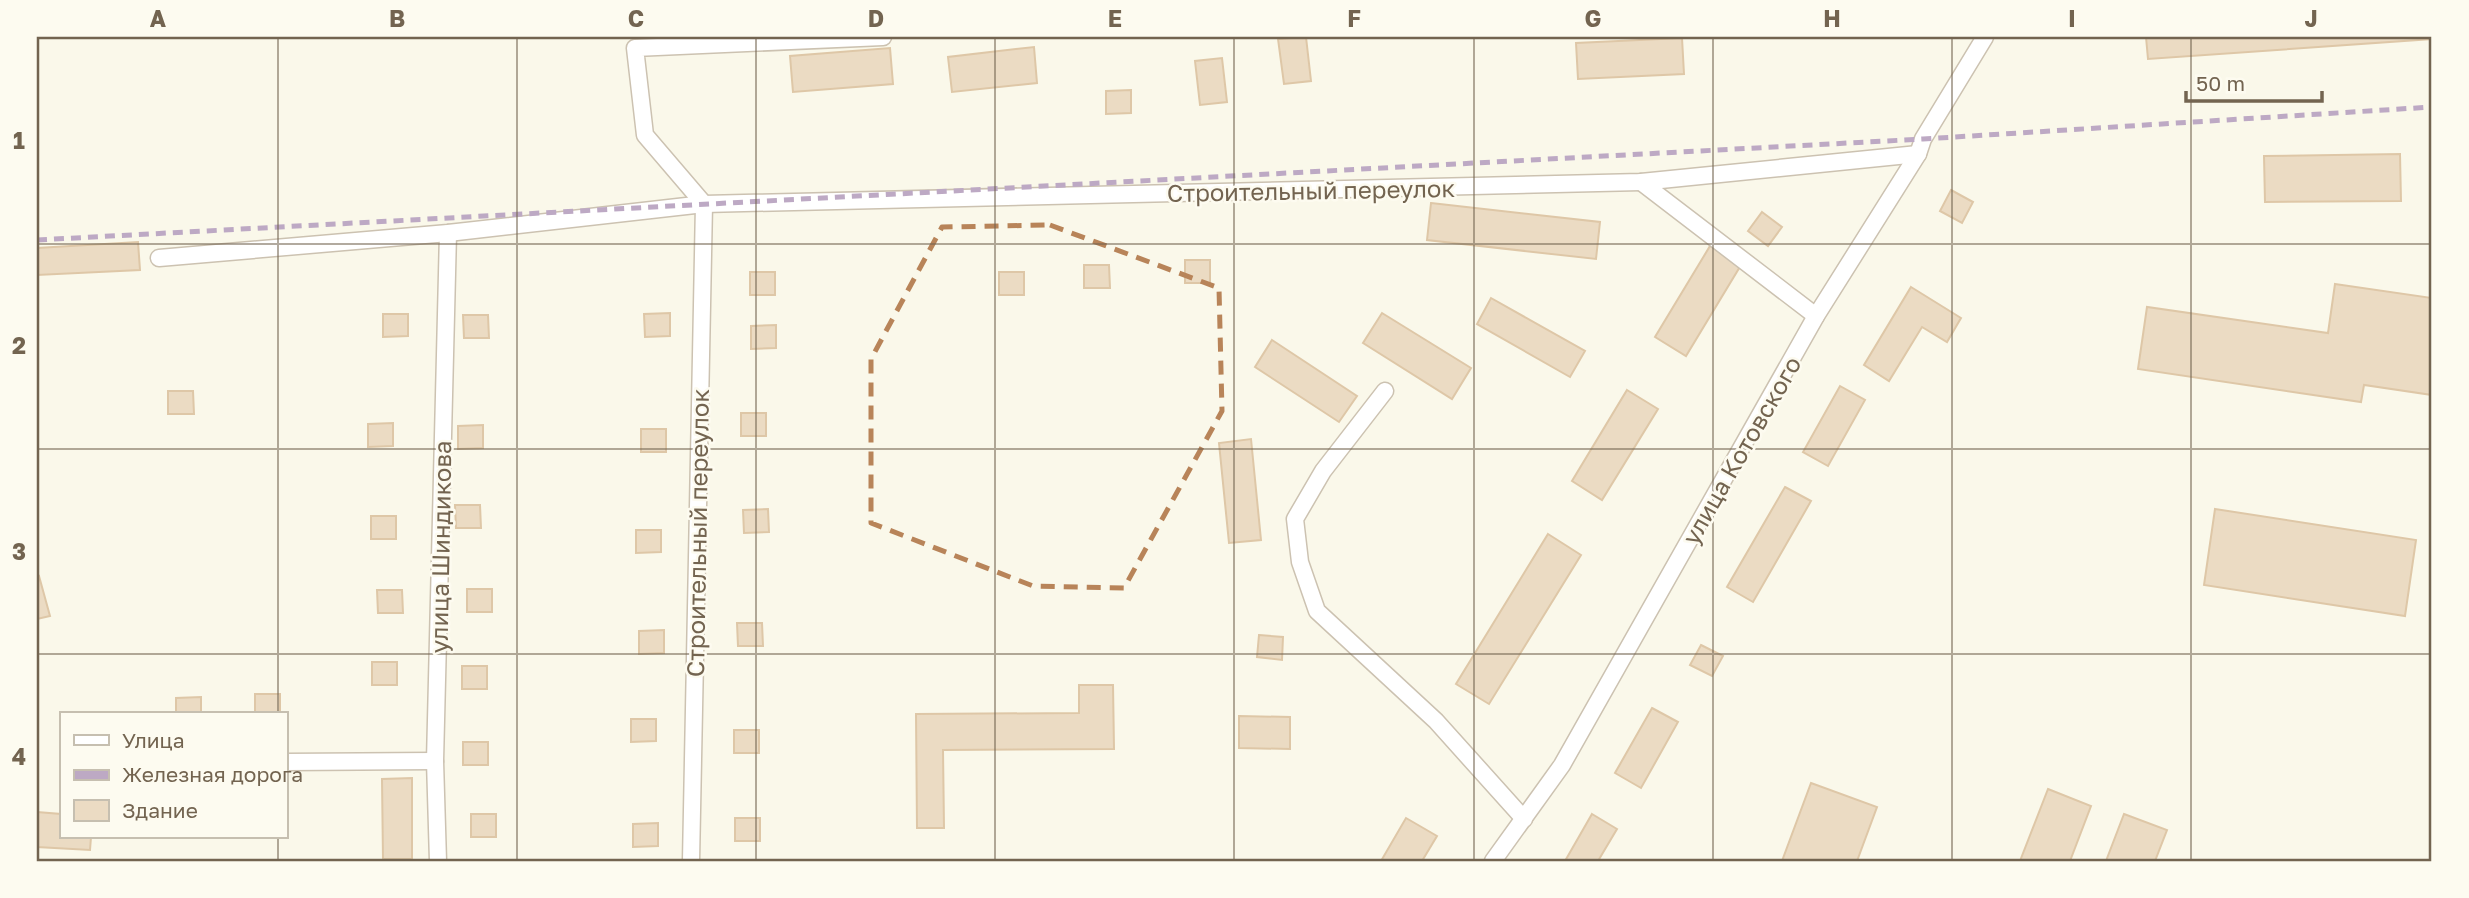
<svg xmlns="http://www.w3.org/2000/svg" width="2469" height="898" viewBox="0 0 2469 898" font-family="'Golos Text',sans-serif">
  <style>
    .building { fill: #ebdbc3; stroke: #dec7a7; stroke-width: 2 }
    .lines { fill: none; stroke-linecap: round; stroke-linejoin: round }
    .street-casing { stroke: #ccc2b1; stroke-width: 19 }
    .street { stroke: #fff; stroke-width: 16 }
    .rail { stroke: #bda9c4; stroke-width: 5; stroke-dasharray: 10 7; stroke-linecap: butt }
    .marked { fill: none; stroke: #b88459; stroke-width: 5; stroke-dasharray: 14 9; stroke-linejoin: round }
    .grid { fill: none; stroke: #736450; stroke-width: 2; stroke-opacity: 0.55 }
    .labels { text-anchor: middle; dominant-baseline: central; stroke-width: 5; stroke-linejoin: round; paint-order: stroke }
    .street-label { font-size: 24px; fill: #736450; stroke: #fdfbf0 }
    .neatline { fill: none; stroke: #736450; stroke-width: 2.5 }
    .grid-label { font-size: 23px; text-anchor: middle; font-weight: bold; fill: #736450 }
  </style>
  <rect width="100%" height="100%" fill="#faf8ea"/>
  <g class="building">
    <path d="M 1306,37 L 1311,81 L 1284,84 L 1278,39 Z"/>
    <path d="M 2146,37 L 2432,37 L 2432,39 L 2148,59 Z"/>
    <path d="M 1682,38 L 1684,74 L 1578,79 L 1576,43 Z"/>
    <path d="M 1034,47 L 1037,83 L 952,92 L 948,57 Z"/>
    <path d="M 890,48 L 893,84 L 793,92 L 790,56 Z"/>
    <path d="M 1222,58 L 1227,102 L 1200,105 L 1195,61 Z"/>
    <path d="M 1131,90 L 1131,113 L 1106,114 L 1106,91 Z"/>
    <path d="M 2400,154 L 2401,201 L 2265,202 L 2264,156 Z"/>
    <path d="M 1951,190 L 1973,202 L 1962,223 L 1940,211 Z"/>
    <path d="M 1431,203 L 1600,222 L 1596,259 L 1427,240 Z"/>
    <path d="M 1762,212 L 1782,227 L 1768,246 L 1748,231 Z"/>
    <path d="M 138,242 L 140,270 L 37,275 L 37,248 Z"/>
    <path d="M 1710,246 L 1741,265 L 1686,356 L 1655,337 Z"/>
    <rect x="1185" y="260" width="25" height="23"/>
    <path d="M 1084,265 L 1109,265 L 1110,288 L 1084,288 Z"/>
    <rect x="750" y="272" width="25" height="23"/>
    <rect x="999" y="272" width="25" height="23"/>
    <path d="M 2335,284 L 2432,298 L 2432,395 L 2364,385 L 2361,402 L 2138,369 L 2147,307 L 2328,333 Z"/>
    <path d="M 1911,287 L 1961,318 L 1947,342 L 1922,327 L 1889,381 L 1864,365 Z"/>
    <path d="M 1491,298 L 1585,351 L 1570,377 L 1477,324 Z"/>
    <path d="M 670,313 L 670,336 L 645,337 L 644,314 Z"/>
    <path d="M 1382,313 L 1471,368 L 1452,399 L 1363,343 Z"/>
    <path d="M 383,314 L 408,314 L 408,336 L 383,337 Z"/>
    <path d="M 463,315 L 488,315 L 489,338 L 464,338 Z"/>
    <path d="M 776,325 L 776,348 L 751,349 L 751,326 Z"/>
    <path d="M 1272,340 L 1357,396 L 1339,422 L 1255,367 Z"/>
    <path d="M 1840,386 L 1865,400 L 1828,466 L 1803,452 Z"/>
    <path d="M 1627,390 L 1658,409 L 1602,500 L 1572,481 Z"/>
    <path d="M 168,391 L 193,391 L 194,414 L 168,414 Z"/>
    <rect x="741" y="413" width="25" height="23"/>
    <path d="M 393,423 L 393,446 L 368,447 L 368,424 Z"/>
    <path d="M 483,425 L 483,448 L 458,449 L 458,426 Z"/>
    <rect x="641" y="429" width="25" height="23"/>
    <path d="M 1251,439 L 1261,540 L 1229,543 L 1219,443 Z"/>
    <path d="M 1785,487 L 1811,501 L 1753,602 L 1727,587 Z"/>
    <path d="M 455,505 L 480,505 L 481,528 L 456,528 Z"/>
    <path d="M 768,509 L 769,532 L 744,533 L 743,510 Z"/>
    <path d="M 2215,509 L 2416,540 L 2405,616 L 2204,585 Z"/>
    <rect x="371" y="516" width="25" height="23"/>
    <path d="M 636,530 L 661,530 L 661,552 L 636,553 Z"/>
    <path d="M 1548,534 L 1581,555 L 1489,704 L 1456,684 Z"/>
    <path d="M 39,576 L 50,616 L 37,619 L 37,577 Z"/>
    <rect x="467" y="589" width="25" height="23"/>
    <path d="M 377,590 L 402,590 L 403,613 L 378,613 Z"/>
    <path d="M 737,623 L 762,623 L 763,646 L 738,646 Z"/>
    <path d="M 664,630 L 664,653 L 639,654 L 639,631 Z"/>
    <path d="M 1259,635 L 1283,637 L 1282,660 L 1257,657 Z"/>
    <path d="M 1701,645 L 1723,656 L 1712,676 L 1690,665 Z"/>
    <rect x="372" y="662" width="25" height="23"/>
    <rect x="462" y="666" width="25" height="23"/>
    <path d="M 1079,685 L 1113,685 L 1114,749 L 943,750 L 944,828 L 917,828 L 916,714 L 1079,713 Z"/>
    <rect x="255" y="694" width="25" height="20"/>
    <path d="M 201,697 L 201,714 L 176,714 L 176,698 Z"/>
    <path d="M 1652,708 L 1678,722 L 1641,788 L 1615,773 Z"/>
    <path d="M 1239,716 L 1290,717 L 1290,749 L 1239,748 Z"/>
    <path d="M 631,719 L 656,719 L 656,741 L 631,742 Z"/>
    <rect x="734" y="730" width="25" height="23"/>
    <rect x="463" y="742" width="25" height="23"/>
    <path d="M 412,778 L 412,859 L 383,859 L 382,779 Z"/>
    <path d="M 1811,783 L 1877,807 L 1857,861 L 1782,861 Z"/>
    <path d="M 2048,789 L 2091,806 L 2070,861 L 2020,861 Z"/>
    <path d="M 37,812 L 61,814 L 61,837 L 91,837 L 90,850 L 37,847 Z"/>
    <rect x="471" y="814" width="25" height="23"/>
    <path d="M 1592,814 L 1617,829 L 1598,861 L 1565,861 Z"/>
    <path d="M 2124,814 L 2167,830 L 2155,861 L 2106,861 Z"/>
    <rect x="735" y="818" width="25" height="23"/>
    <path d="M 1406,818 L 1437,836 L 1422,861 L 1381,861 Z"/>
    <path d="M 658,823 L 658,846 L 633,847 L 633,824 Z"/>
  </g>
  <g class="lines">
    <defs>
      <g id="street">
        <path d="M 1641,182 L 1816,316"/>
        <path d="M 159,258 L 448,233 L 704,204 L 1641,182 L 1918,154"/>
        <path d="M 1385,391 L 1323,471 L 1295,519 L 1300,562 L 1317,611 L 1436,721 L 1524,819"/>
        <path d="M 285,762 L 435,761"/>
        <path d="M 438,861 L 435,761 L 448,233"/>
        <path d="M 691,861 L 704,204 L 645,135 L 635,48 L 883,37"/>
        <path d="M 1493,861 L 1562,765 L 1816,316 L 1918,154 L 1923,139 L 1985,37"/>
      </g>
    </defs>
    <use href="#street" class="street-casing"/>
    <use href="#street" class="street"/>
    <path class="rail" d="M 37,240 L 1923,139 L 2432,107"/>
  </g>
  <path class="marked" d="M 1050,225 L 1219,288 L 1222,411 L 1124,588 L 1033,586 L 871,523 L 871,359 L 942,227 Z"/>
  <path class="grid" d="M 278,37 L 278,714M 517,37 L 517,861M 756,37 L 756,861M 995,37 L 995,861M 1234,37 L 1234,861M 1474,37 L 1474,861M 1713,37 L 1713,861M 1952,37 L 1952,861M 2191,37 L 2191,861M 37,244 L 2432,244M 37,449 L 2432,449M 37,654 L 2432,654M 278,837 L 278,861"/>
  <g class="labels">
    <g class="street-label">
      <text transform="translate(1311 190) rotate(-1)">Строительный переулок</text>
      <text transform="translate(1741 450) rotate(-60)">улица Котовского</text>
      <text transform="translate(697 533) rotate(-89)">Строительный переулок</text>
      <text transform="translate(440 547) rotate(-89)">улица Шиндикова</text>
    </g>
  </g>
  <rect width="2469" height="898" fill="none" stroke="#fdfbf0" stroke-width="77"/>
  <rect x="60" y="712" width="228" height="126" fill="#fdfbf0" stroke="#c6bfb0" stroke-width="2"/>
  <rect x="74" y="735" width="35" height="10" fill="#ffffff" stroke="#c6bfb0" stroke-width="2"/>
  <text x="122" y="748" font-size="21" fill="#736450">Улица</text>
  <rect x="74" y="770" width="35" height="10" fill="#bda9c4" stroke="#c6bfb0" stroke-width="2"/>
  <text x="122" y="782" font-size="21" fill="#736450">Железная дорога</text>
  <rect x="74" y="800" width="35" height="21" fill="#ebdbc3" stroke="#c6bfb0" stroke-width="2"/>
  <text x="122" y="818" font-size="21" fill="#736450">Здание</text>
  <path d="M2186 91v10h136v-10" fill="none" stroke="#736450" stroke-width="3.5"/>
  <text x="2196" y="91" font-size="21" fill="#736450" stroke="#fdfbf0" stroke-width="5" paint-order="stroke">50 m</text>
  <rect x="38" y="38" width="2392" height="822" class="neatline"/>
  <g class="grid-label">
    <text x="158" y="27">A</text>
    <text x="397" y="27">B</text>
    <text x="636" y="27">C</text>
    <text x="876" y="27">D</text>
    <text x="1115" y="27">E</text>
    <text x="1354" y="27">F</text>
    <text x="1593" y="27">G</text>
    <text x="1832" y="27">H</text>
    <text x="2072" y="27">I</text>
    <text x="2311" y="27">J</text>
    <text x="19" y="149">1</text>
    <text x="19" y="354">2</text>
    <text x="19" y="560">3</text>
    <text x="19" y="765">4</text>
  </g>
</svg>
